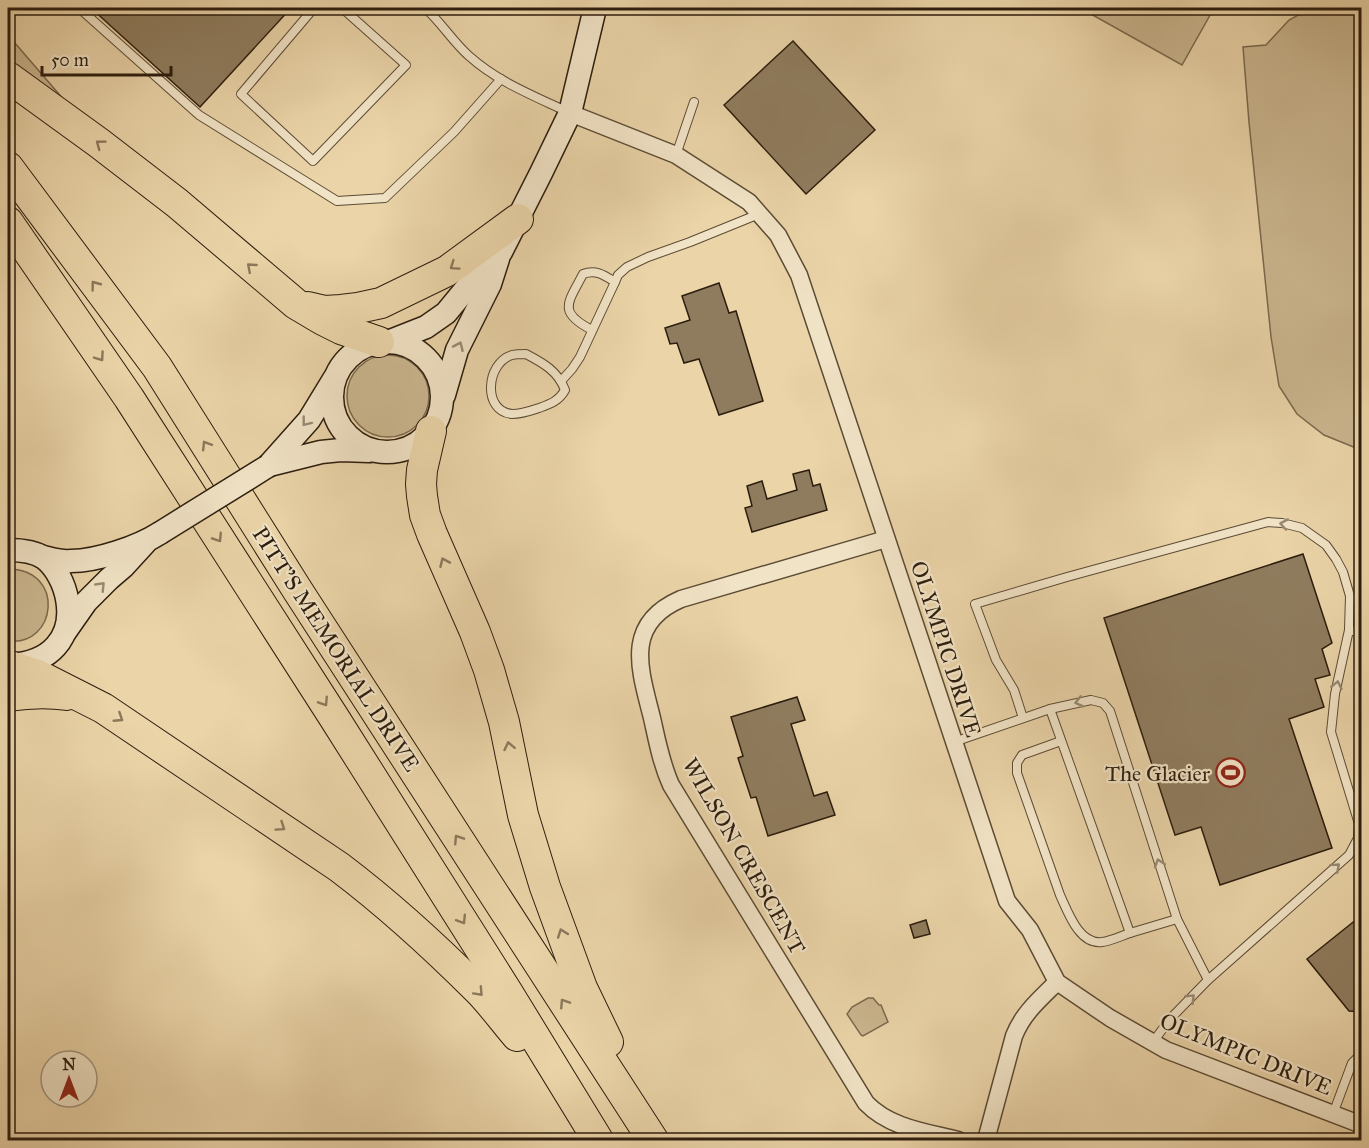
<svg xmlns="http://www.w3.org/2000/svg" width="1369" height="1148" viewBox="0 0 1369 1148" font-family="'IM FELL Great Primer',serif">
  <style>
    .green { fill: #cab58e; stroke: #7b694e; stroke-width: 1.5 }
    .building { fill: #8f7c5e; stroke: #2c1d0e; stroke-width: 1.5 }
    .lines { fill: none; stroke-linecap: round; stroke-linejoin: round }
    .lane-casing { stroke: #5c4b34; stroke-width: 10 }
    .street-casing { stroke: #5c4b34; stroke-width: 19 }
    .secondary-casing { stroke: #2c1d0e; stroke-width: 25 }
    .highway-casing { stroke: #2c1d0e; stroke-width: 32 }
    .lane { stroke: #f1e3c6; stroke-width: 8 }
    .street { stroke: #f1e3c6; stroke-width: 16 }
    .secondary { stroke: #f1e3c6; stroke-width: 22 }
    .highway { stroke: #ead4a8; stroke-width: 30 }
    .secondary-bridge-casing { stroke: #2c1d0e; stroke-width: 25; stroke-linecap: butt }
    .secondary-bridge { stroke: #f1e3c6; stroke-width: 22 }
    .oneway { stroke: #8b785b }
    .oneway2 { stroke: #988a73 }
    .labels { text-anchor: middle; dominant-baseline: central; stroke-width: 4.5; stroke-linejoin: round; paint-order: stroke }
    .street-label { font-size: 22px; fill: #2c1d0e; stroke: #f1e3c6 }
    .poi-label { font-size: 22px; fill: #2c1d0e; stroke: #f1e3c6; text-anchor: end }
  </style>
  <rect width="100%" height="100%" fill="#ead4a8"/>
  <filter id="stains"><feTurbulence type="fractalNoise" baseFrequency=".00333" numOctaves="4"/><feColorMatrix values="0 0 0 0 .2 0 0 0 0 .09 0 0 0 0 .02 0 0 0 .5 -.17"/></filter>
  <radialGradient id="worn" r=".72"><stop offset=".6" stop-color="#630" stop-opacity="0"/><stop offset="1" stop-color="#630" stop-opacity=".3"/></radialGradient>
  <g class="green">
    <path d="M 1080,8 L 1214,8 L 1182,65 Z"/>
    <path d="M 1311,8 L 1361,8 L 1361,449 L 1356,448 L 1324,435 L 1297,414 L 1279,386 L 1271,337 L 1249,122 L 1243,47 L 1266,45 L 1289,20 Z"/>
    <path d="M 8,35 L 77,115 L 8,66 Z"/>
    <circle cx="388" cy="396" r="41"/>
    <path d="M 8,569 C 66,569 57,647 8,641 Z"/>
    <path d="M 868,998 L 873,998 L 879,1005 L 881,1005 L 888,1022 L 863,1036 L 861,1035 L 847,1014 L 852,1007 Z"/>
  </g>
  <g class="building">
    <path d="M 91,8 L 291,8 L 200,107 Z"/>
    <path d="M 793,41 L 875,130 L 806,194 L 724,105 Z"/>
    <path d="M 719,283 L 729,313 L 736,311 L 763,401 L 719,415 L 699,359 L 684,363 L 677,343 L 670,344 L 665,328 L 690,320 L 682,296 Z"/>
    <path d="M 809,470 L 813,486 L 820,484 L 827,510 L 752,532 L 745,508 L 752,506 L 747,486 L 762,481 L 767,499 L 797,490 L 793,474 Z"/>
    <path d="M 1303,554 L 1332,643 L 1322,649 L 1330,675 L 1315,679 L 1324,707 L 1289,719 L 1332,848 L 1220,885 L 1201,827 L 1175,835 L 1104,618 Z"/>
    <path d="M 797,697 L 805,720 L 791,724 L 814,796 L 827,792 L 835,815 L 768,836 L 756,797 L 751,798 L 738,758 L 743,756 L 731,717 Z"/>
    <path d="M 1362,915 L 1362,1012 L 1349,1011 L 1307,959 Z"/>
    <path d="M 926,920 L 930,934 L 914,938 L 910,925 Z"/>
  </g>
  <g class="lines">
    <defs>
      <g id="lane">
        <path d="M 79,8 L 199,115 L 337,201 L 385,198 L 454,132 L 501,79"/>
        <path d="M 314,8 L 241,94 L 313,161 L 406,65 L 342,8"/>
        <path d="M 425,8 C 441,22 453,42 469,56 C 498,82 534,96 568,112"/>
        <path d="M 676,155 L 694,102"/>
        <path d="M 592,330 C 557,312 568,303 583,274 C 596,269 604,275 615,282"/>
        <path d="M 526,354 C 543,363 558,371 565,390 C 559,401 550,404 539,408 C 530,411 522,414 512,414 C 482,411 486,363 512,355 C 516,354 522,354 526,354 Z"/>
        <path d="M 562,380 L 572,369 L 580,357 L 615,282 L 618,275 L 627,267 L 648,257 L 690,242 L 759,214"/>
        <path d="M 1349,630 L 1362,633"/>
        <path d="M 1050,709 L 1130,933 C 1121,936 1111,941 1102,942 C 1079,945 1068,912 1060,895 L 1017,773 L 1017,763 L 1022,755 L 1061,741"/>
        <path d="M 1023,718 L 1014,690 L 996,660 L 975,604 L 1067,577 L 1268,522 L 1282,523 L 1302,528 L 1326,545 L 1336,559 L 1343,572 L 1350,596 L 1349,630 L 1335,694 L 1331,732 L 1359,824 L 1358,838 L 1349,855 L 1208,980 L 1170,1019 L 1153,1042"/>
        <path d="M 954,742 L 1050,709 L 1091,700 L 1103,703 L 1110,711 L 1177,919 L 1208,980"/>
        <path d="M 1130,933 L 1177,919"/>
        <path d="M 1333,1114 L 1352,1063 L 1362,1053"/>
      </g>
      <g id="street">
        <path d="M 570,113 L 676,155 L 749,202 L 778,235 L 799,275 L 1007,901 L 1030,930 L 1057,982 L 1110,1018 L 1166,1050 L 1362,1125"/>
        <path d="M 886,539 L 681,599 C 623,624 640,670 652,718 C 657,740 661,763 671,785 L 866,1103 C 890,1128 926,1132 958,1140"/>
        <path d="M 986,1140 L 1014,1036 C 1023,1013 1040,999 1057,982"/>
      </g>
      <g id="secondary">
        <circle cx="387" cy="397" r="55"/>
        <path d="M 388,342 L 426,327 L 446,313 L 469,285 L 501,252 L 541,173 L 570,113 L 595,8"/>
        <path d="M 444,395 L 457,350 L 490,284 L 498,259"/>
        <path d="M 269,465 L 321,452 L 341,450 L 369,451"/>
        <path d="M 268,466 L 309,420 L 334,379"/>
        <path d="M 8,550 C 19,550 34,551 44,558 C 68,577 78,622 56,646 C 44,660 27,664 10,665"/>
        <path d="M 43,557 C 52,559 61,562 71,561 C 97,561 138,547 160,533"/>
        <path d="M 65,632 L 86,602 L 109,579 L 123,567 L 145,543"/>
      </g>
      <g id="highway">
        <path d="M 8,77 L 99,143 L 177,203 L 296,304 L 323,320 L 341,329 L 379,342"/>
        <path d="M 8,167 L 157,367 L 298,591 L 653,1140"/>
        <path d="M 8,222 L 129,398 L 335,719 L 508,993 L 598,1140"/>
        <path d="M 308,307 L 325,311 L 341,310 L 358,308 L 381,303 L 447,271 L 518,219"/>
        <path d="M 431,431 L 422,470 L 421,484 L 422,496 L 425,515 L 432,534 L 475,632 L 489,670 L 504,722 L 523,815 L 545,887 L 582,988 L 608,1042"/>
        <path d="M 10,666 L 38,675 L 103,708 L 339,867 C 388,904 434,946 478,990 C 492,1004 504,1021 517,1036"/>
        <path d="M 8,696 C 28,693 47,692 67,695"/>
      </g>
    </defs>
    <use href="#lane" class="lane-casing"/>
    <use href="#street" class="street-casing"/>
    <use href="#secondary" class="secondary-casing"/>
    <use href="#highway" class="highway-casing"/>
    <use href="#lane" class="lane"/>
    <use href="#street" class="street"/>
    <use href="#secondary" class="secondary"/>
    <use href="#highway" class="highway"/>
    <defs>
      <path id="secondary-bridge" d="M 160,533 L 268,466"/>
    </defs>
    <use href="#secondary-bridge" class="secondary-bridge-casing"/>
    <use href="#secondary-bridge" class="secondary-bridge"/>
  </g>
  <defs><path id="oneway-chevron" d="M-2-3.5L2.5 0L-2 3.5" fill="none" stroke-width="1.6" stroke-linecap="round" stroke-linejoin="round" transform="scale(1.5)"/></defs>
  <g class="oneway">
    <use href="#oneway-chevron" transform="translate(100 144) rotate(-143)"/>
    <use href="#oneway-chevron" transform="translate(454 266) rotate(145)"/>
    <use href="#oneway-chevron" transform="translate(251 267) rotate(-139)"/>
    <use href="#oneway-chevron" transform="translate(95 285) rotate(-127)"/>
    <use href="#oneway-chevron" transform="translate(100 357) rotate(55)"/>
    <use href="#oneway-chevron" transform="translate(206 445) rotate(-122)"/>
    <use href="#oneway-chevron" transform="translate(218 538) rotate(57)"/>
    <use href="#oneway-chevron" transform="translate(444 562) rotate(-114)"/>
    <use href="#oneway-chevron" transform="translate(324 702) rotate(57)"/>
    <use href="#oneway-chevron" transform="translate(119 718) rotate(33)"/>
    <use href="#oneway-chevron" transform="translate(509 746) rotate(-102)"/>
    <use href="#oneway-chevron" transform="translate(281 827) rotate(34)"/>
    <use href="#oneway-chevron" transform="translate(458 839) rotate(-123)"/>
    <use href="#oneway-chevron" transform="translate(462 920) rotate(58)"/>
    <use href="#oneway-chevron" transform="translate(562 933) rotate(-110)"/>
    <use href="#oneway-chevron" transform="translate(479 992) rotate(47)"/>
    <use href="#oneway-chevron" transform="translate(564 1003) rotate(-123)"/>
  </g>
  <g class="oneway2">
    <use href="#oneway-chevron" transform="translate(459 346) rotate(-66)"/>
    <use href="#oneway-chevron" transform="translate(306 422) rotate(128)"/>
    <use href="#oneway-chevron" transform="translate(1284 524) rotate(-170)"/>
    <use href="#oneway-chevron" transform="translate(101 586) rotate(-46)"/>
    <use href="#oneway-chevron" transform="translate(1337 685) rotate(-78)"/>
    <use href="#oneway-chevron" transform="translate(1079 702) rotate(166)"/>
    <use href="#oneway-chevron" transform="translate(1159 863) rotate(-108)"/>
    <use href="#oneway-chevron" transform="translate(1336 867) rotate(-42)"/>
    <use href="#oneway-chevron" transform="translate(1191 998) rotate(-45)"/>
  </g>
  <defs>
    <symbol id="stadium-ring" viewBox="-11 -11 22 22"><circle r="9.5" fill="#f1e3c6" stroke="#8f2418" stroke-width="1.5"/><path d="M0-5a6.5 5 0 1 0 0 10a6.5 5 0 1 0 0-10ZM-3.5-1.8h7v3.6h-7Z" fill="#8f2418"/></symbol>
  </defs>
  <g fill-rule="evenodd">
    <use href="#stadium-ring" x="1214" y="756" width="33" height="33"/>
  </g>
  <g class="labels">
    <g class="street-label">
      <text transform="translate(336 649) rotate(57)">PITT'S MEMORIAL DRIVE</text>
      <text transform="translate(946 649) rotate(72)">OLYMPIC DRIVE</text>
      <text transform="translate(744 856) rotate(60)">WILSON CRESCENT</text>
      <text transform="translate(1246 1054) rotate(22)">OLYMPIC DRIVE</text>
    </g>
    <g class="poi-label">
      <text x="1210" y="773">The Glacier</text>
    </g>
  </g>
  <rect width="1369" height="1148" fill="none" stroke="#ead4a8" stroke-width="30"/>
  <rect x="9" y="9" width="1351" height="1130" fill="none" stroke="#2c1d0e" stroke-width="3"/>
  <rect x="15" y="15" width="1339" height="1118" fill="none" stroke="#2c1d0e" stroke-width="1.5"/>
  <g transform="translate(69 1079)"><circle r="28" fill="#f1e3c6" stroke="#a2947c" stroke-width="1.5"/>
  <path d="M0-4.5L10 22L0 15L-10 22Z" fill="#8f2418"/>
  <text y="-9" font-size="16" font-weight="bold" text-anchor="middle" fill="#2c1d0e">N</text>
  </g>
  <path d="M42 66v9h129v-9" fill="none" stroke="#2c1d0e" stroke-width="3"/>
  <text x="51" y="66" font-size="18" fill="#2c1d0e" stroke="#f1e3c6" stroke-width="4.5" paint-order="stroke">50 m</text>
  <rect width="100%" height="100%" filter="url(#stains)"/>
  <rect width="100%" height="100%" fill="url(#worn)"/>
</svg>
